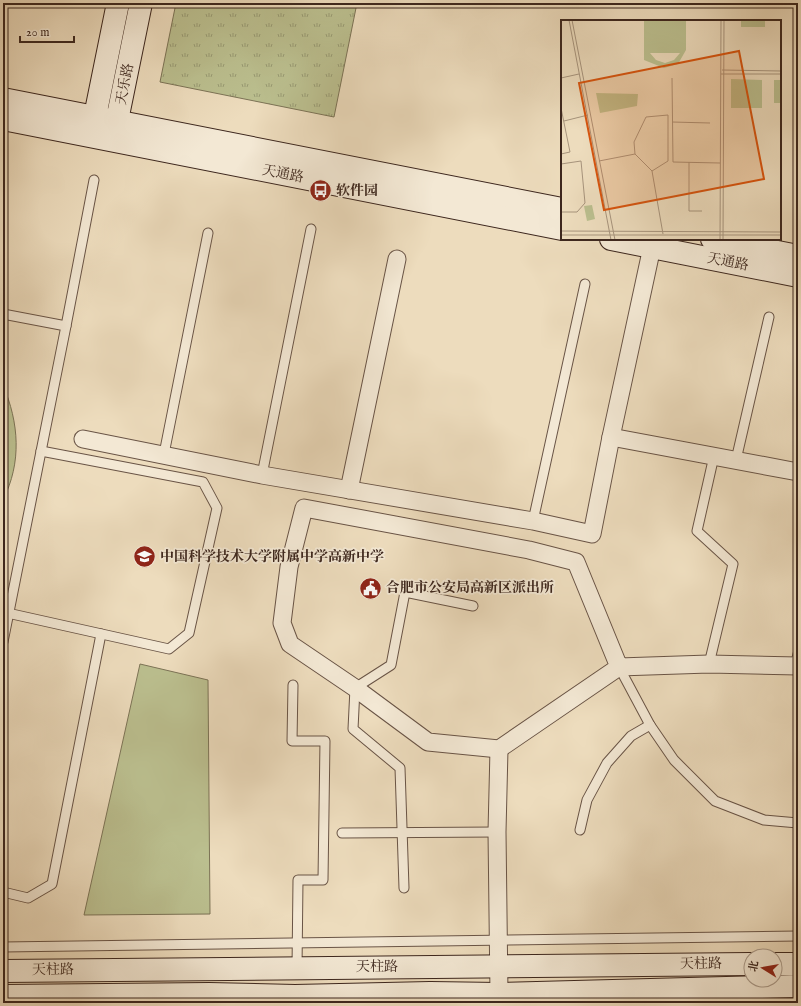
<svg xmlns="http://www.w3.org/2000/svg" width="801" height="1006" viewBox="0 0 801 1006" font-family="'IM FELL English','Noto Serif SC',serif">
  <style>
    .grass { fill: url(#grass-tufts); stroke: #7c7356 }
    .pitch { fill: #bbbf8f; stroke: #7c7356 }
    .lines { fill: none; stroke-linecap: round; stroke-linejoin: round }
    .lane-casing { stroke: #695446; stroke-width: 11 }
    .street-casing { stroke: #695446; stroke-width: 19 }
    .secondary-casing { stroke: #3d271e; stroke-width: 24 }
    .lane { stroke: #f3e8d4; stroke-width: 9 }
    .street { stroke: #f3e8d4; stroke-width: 17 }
    .secondary { stroke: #f3e8d4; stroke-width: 22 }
    .labels { text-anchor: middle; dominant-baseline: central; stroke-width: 3.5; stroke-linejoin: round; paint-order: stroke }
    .street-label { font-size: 14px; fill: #3d271e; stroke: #f3e8d4 }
    .poi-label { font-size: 14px; font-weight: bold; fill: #3d271e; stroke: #f3e8d4; text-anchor: start }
    .inset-road { fill: none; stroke: #a7947d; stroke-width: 1 }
    .view { fill: #d7540e; fill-opacity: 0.15; stroke: #d7540e; stroke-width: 2 }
    .inset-edge { fill: none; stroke: #3d271e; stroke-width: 2 }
  </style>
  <defs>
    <pattern id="grass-tufts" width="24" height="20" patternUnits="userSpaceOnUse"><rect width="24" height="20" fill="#bbbf8f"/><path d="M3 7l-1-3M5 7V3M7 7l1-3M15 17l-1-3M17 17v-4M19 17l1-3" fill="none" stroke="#999b74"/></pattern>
  </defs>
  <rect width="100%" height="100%" fill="#eddcbd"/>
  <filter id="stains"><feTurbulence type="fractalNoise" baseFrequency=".005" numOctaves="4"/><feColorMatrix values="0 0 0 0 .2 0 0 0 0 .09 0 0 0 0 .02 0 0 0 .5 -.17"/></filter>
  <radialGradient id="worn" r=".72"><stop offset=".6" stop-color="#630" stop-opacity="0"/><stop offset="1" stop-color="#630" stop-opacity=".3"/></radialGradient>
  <path class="grass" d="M 176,3 L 357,3 L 334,117 L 160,82 Z"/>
  <g class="pitch">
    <path d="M 3,385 C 19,423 22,462 3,500 Z"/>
    <path d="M 140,664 L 208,680 L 210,914 L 84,915 Z"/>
  </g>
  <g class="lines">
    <defs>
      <g id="lane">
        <path d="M 3,314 L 66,326 L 3,642"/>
        <path d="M 66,326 L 94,180"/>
        <path d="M 164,454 L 208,233"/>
        <path d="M 736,460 L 769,317"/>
        <path d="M 262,475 L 311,229"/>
        <path d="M 533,521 L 585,284"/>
        <path d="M 3,612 L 169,649 L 189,633 L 217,508 L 203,482 L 41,451"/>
        <path d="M 709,664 L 733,564 L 697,531 L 714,456"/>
        <path d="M 795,666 L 798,654"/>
        <path d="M 619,667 L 650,725 L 674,760 L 715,801 L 764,820 L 798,823"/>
        <path d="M 293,685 L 292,741 L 325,741 L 323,880 L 298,880 L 297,968"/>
        <path d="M 580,830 L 587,800 L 607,763 L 631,736 L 650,725"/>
        <path d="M 342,833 L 497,832"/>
        <path d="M 404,888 L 400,768 L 353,729 L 355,688 L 391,665 L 405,592 L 473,606"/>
        <path d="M 3,892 L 28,898 L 52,884 L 101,634"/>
        <path d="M 3,947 L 798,936"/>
      </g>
      <g id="street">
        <path d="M 611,437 L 798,472"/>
        <path d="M 83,439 L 262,475 L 533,521 L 592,534 L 611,437 L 652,247"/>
        <path d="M 349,490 L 397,259"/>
        <path d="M 619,667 L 499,749 L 428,742 L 355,688 L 290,644 L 282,623 L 289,567 L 304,508 L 529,550 L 576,562 L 619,667 L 709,664 L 798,666"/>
        <path d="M 499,749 L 497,832 L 499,994"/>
      </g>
      <g id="secondary">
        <path d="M 3,99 L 562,209"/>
        <path d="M 3,119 L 562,229"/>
        <path d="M 92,131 L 118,3"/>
        <path d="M 114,135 L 141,3"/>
        <path d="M 611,239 L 798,276"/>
        <path d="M 712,239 L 798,256"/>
        <path d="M 775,964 L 798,964"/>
        <path d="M 3,971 L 751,964"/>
        <path d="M 3,996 L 209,994 L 295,996 L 430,993 L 499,994 L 798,986"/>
      </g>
    </defs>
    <use href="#lane" class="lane-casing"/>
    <use href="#street" class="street-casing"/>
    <use href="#secondary" class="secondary-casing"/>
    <use href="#lane" class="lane"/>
    <use href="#street" class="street"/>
    <use href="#secondary" class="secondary"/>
  </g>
  <defs>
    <symbol id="bus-disc" viewBox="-11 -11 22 22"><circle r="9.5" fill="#8f2418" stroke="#f3e8d4"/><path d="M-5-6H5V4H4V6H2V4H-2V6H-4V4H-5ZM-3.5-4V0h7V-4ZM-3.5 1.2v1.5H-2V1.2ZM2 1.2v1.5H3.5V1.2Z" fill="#fff"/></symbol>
    <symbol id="school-disc" viewBox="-11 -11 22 22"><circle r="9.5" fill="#8f2418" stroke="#f3e8d4"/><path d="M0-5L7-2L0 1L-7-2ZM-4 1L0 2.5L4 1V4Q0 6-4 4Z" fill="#fff"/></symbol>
    <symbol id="civic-disc" viewBox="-11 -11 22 22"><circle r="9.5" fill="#8f2418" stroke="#f3e8d4"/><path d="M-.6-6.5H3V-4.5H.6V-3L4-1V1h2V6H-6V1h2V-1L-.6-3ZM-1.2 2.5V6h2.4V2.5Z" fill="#fff"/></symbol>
  </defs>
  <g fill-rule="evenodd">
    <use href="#bus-disc" x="308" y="178" width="25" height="25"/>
    <use href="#school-disc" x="132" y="544" width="25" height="25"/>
    <use href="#civic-disc" x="358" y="576" width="25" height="25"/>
  </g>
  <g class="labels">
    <g class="street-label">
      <text transform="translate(125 84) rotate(-79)">天乐路</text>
      <text transform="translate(283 174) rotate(11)">天通路</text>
      <text transform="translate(728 262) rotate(11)">天通路</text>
      <text transform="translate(701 964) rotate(-1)">天柱路</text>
      <text x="377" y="967">天柱路</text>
      <text transform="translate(53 970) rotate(-1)">天柱路</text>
    </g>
    <g class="poi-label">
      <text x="336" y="191">软件园</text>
      <text x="160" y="557">中国科学技术大学附属中学高新中学</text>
      <text x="386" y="588">合肥市公安局高新区派出所</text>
    </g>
  </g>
  <g transform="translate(561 20)">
    <rect width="220" height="220" fill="#eddcbd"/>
    <path d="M 170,59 L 201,60 L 201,88 L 170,88 ZM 213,60 L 220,60 L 220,83 L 213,83 Z" fill="#bbbf8f"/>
    <path d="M 83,0 L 125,0 L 125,30 L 117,44 L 103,48 L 83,40 ZM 89,33 L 119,33 L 113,40 L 104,43 L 95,40 ZM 180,0 L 204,0 L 204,7 L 180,7 ZM 35,73 L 77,74 L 76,86 L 39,93 ZM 31,185 L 34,199 L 26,201 L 23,186 Z" fill="#bbbf8f" fill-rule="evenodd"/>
    <path class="inset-road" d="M 8,0 L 50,220M 11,0 L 54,220M 161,50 L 220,51M 160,54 L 220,54M 0,58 L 18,54M 111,58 L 112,142 L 159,143M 0,88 L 9,132 L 0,134M 3,101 L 27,95M 111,102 L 149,103M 38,141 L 74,134M 128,142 L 128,191 L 141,191M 0,144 L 20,141 L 24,183 L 16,192 L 0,192M 91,151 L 74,134 L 73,122 L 85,97 L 107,95 L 107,141 L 91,151 L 102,214M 0,211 L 220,212M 0,215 L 220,215M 159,220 L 160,0M 162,220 L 163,0"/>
    <path class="view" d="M 178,31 L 203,159 L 43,190 L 18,63 Z"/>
    <rect width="220" height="220" class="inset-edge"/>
  </g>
  <rect width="801" height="1006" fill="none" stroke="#eddcbd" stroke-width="16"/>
  <rect x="4" y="4" width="793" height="998" fill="none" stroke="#3d271e" stroke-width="2"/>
  <rect x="8" y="8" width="785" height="990" fill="none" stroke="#3d271e"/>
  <g transform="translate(763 968) rotate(281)"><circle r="19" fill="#f3e8d4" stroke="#aa9b8b"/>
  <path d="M0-3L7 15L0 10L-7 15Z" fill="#8f2418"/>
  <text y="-6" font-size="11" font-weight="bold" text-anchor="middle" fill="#3d271e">北</text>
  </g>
  <path d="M20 36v6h54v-6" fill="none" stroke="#3d271e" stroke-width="2"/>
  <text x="26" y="36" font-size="12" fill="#3d271e" stroke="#f3e8d4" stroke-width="3" paint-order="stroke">20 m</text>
  <rect width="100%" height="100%" filter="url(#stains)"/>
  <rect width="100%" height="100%" fill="url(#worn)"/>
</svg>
